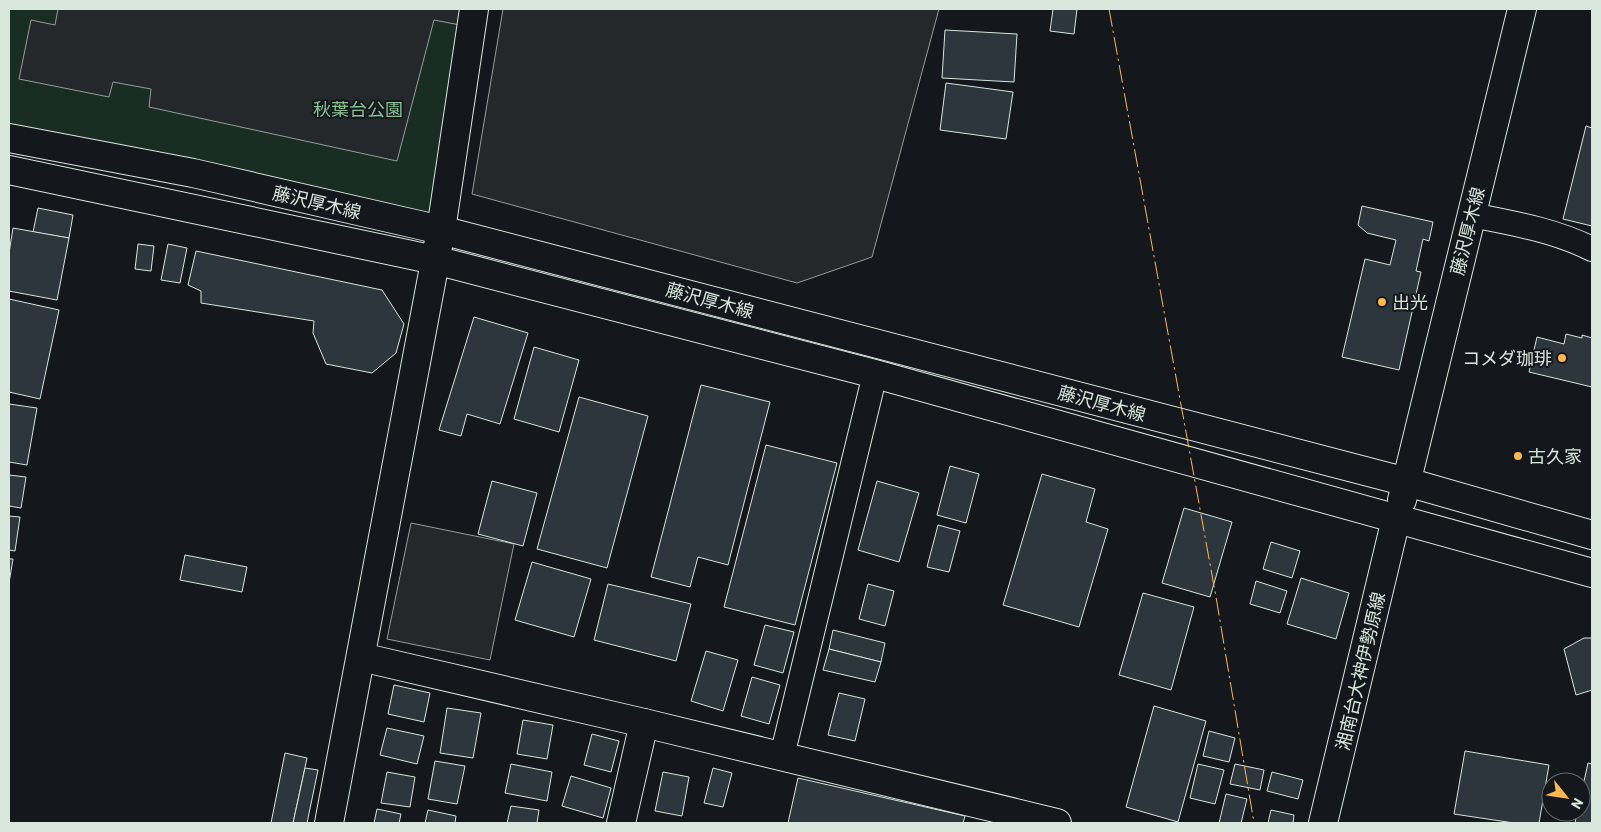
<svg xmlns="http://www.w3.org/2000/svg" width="1601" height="832" viewBox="0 0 1601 832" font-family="Barlow,'Noto Sans JP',sans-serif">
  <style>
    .green { fill: #1a2d24; stroke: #939e99 }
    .parking { fill: #24282b; stroke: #939e99 }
    .building { fill: #2c363c; stroke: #d8e6dc }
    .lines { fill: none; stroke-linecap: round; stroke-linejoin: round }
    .street-casing { stroke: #d8e6dc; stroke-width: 26 }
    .secondary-casing { stroke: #d8e6dc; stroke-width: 30 }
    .primary-casing { stroke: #d8e6dc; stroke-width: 30 }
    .street { stroke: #14181c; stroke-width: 24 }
    .secondary { stroke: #14181c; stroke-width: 28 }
    .primary { stroke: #14181c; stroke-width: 28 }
    .power { stroke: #ffb74d; stroke-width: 1; stroke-dasharray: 18 4 2.5 4; stroke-linecap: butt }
    .poi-dot { fill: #ffb74d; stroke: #14181c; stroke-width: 2 }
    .labels { text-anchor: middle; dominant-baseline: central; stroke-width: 4; stroke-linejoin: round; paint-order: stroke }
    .park-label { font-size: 18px; fill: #8ac095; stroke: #14181c }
    .street-label { font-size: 18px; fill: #d8e6dc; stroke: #14181c }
    .poi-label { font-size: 18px; fill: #d8e6dc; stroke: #14181c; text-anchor: start }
  </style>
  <rect width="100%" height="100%" fill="#14181c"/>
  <path class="green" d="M 9,9 L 474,9 L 441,230 L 9,138 Z"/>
  <g class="parking">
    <path d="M 58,9 L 463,9 L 460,25 L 434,20 L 397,161 L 149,107 L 151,89 L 113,82 L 109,97 L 19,79 L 31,20 L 55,25 Z"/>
    <path d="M 503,9 L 939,9 L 872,257 L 797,283 L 472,194 Z"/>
    <path d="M 411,523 L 514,544 L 490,660 L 387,639 Z"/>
  </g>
  <g class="building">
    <path d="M 1053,9 L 1077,9 L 1074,34 L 1050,31 Z"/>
    <path d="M 945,30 L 1017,34 L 1014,82 L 942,78 Z"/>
    <path d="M 946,83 L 1013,92 L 1006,139 L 940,130 Z"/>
    <path d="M 1586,126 L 1592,128 L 1592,226 L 1563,219 Z"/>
    <path d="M 1362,206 L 1433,222 L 1429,241 L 1423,239 L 1416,271 L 1421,272 L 1399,370 L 1342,357 L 1365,259 L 1390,265 L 1396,240 L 1367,233 L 1358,225 Z"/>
    <path d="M 38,208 L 73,215 L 69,238 L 33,232 Z"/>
    <path d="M 13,228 L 69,238 L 57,300 L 9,291 L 9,253 Z"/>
    <path d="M 138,244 L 154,246 L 151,271 L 135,269 Z"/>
    <path d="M 168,244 L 187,248 L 180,283 L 161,280 Z"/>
    <path d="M 196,251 L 382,290 L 404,324 L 396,353 L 372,373 L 326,364 L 313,333 L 314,321 L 201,303 L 201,291 L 188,285 Z"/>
    <path d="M 9,299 L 59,310 L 40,399 L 9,392 Z"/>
    <path d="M 474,317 L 528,333 L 500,424 L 467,414 L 461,436 L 439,430 Z"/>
    <path d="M 1566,334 L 1582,338 L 1582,335 L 1592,338 L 1592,387 L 1529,372 L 1537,337 L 1564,344 Z"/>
    <path d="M 534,347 L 579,360 L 559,432 L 514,419 Z"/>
    <path d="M 701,385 L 770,402 L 728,565 L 698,557 L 690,587 L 651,577 Z"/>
    <path d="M 579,397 L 648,416 L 607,568 L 537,549 Z"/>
    <path d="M 9,404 L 37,408 L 27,465 L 9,462 Z"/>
    <path d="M 766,445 L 837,463 L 795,625 L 724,607 Z"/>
    <path d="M 950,466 L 979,474 L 966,523 L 937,515 Z"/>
    <path d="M 1042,474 L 1095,489 L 1086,522 L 1108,529 L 1079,627 L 1003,605 Z"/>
    <path d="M 9,475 L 26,477 L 21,508 L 9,506 Z"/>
    <path d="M 492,481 L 537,493 L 523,546 L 478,534 Z"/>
    <path d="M 877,481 L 919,493 L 899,562 L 858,550 Z"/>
    <path d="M 1184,508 L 1232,522 L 1210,597 L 1162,583 Z"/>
    <path d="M 9,516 L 20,517 L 15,551 L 9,550 Z"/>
    <path d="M 938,525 L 960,531 L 949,572 L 927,567 Z"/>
    <path d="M 1271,542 L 1300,551 L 1292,578 L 1263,569 Z"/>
    <path d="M 185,555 L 247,567 L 242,592 L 180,580 Z"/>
    <path d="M 9,559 L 13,559 L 9,583 Z"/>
    <path d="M 532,562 L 591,579 L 574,637 L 515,620 Z"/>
    <path d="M 1301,578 L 1349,593 L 1336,639 L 1287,624 Z"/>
    <path d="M 1256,581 L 1287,591 L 1280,613 L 1250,604 Z"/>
    <path d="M 608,584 L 691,604 L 676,661 L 594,640 Z"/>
    <path d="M 868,584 L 894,591 L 885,626 L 859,619 Z"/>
    <path d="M 1143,593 L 1194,607 L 1171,690 L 1119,675 Z"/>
    <path d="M 765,625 L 794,632 L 783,673 L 754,665 Z"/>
    <path d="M 833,630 L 885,643 L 881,662 L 829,649 Z"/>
    <path d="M 1584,638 L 1592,638 L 1592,690 L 1576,695 L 1564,649 Z"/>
    <path d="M 829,649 L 881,662 L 875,682 L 823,670 Z"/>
    <path d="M 706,651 L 738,660 L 723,711 L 691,701 Z"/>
    <path d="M 752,677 L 780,685 L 769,724 L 741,716 Z"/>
    <path d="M 394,685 L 430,693 L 424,722 L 388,714 Z"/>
    <path d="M 839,693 L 865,699 L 855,741 L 828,735 Z"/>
    <path d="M 1154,706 L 1206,721 L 1178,822 L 1126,807 Z"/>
    <path d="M 447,708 L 481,713 L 473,758 L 440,753 Z"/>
    <path d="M 523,720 L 553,725 L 547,759 L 517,754 Z"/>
    <path d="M 387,728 L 424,736 L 417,764 L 380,755 Z"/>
    <path d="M 1209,731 L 1235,738 L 1229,762 L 1203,756 Z"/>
    <path d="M 592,734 L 619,741 L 611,772 L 584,765 Z"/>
    <path d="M 1465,751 L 1549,765 L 1539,823 L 1514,823 L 1454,814 Z"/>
    <path d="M 285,753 L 307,758 L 293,823 L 271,823 Z"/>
    <path d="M 435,761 L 465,766 L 457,804 L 428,799 Z"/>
    <path d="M 1588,763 L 1592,764 L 1592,823 L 1575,823 L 1577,812 L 1581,812 L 1581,795 Z"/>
    <path d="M 511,764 L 552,772 L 547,801 L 505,793 Z"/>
    <path d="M 1198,764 L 1224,770 L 1215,804 L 1190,798 Z"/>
    <path d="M 1235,764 L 1264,770 L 1260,790 L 1230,784 Z"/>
    <path d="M 305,768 L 318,770 L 307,823 L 293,823 Z"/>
    <path d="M 713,768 L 732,773 L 723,807 L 704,803 Z"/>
    <path d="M 387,772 L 415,777 L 410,807 L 381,803 Z"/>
    <path d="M 663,772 L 689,777 L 682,816 L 655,811 Z"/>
    <path d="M 1272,772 L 1303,780 L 1298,799 L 1267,791 Z"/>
    <path d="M 571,776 L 611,788 L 603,818 L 562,806 Z"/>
    <path d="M 798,778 L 965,816 L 963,823 L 788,823 Z"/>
    <path d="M 1226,794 L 1247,799 L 1241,823 L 1219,823 Z"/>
    <path d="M 511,806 L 539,810 L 537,823 L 507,823 Z"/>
    <path d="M 377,809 L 401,814 L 399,823 L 374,823 Z"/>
    <path d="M 428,810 L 456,816 L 455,823 L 425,823 Z"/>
    <path d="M 1271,810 L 1294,815 L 1293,823 L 1268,823 Z"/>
  </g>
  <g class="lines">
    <defs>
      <g id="street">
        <path d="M 1471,215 C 1512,223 1554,230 1592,249"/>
        <path d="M 782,756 L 875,374"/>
      </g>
      <g id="secondary">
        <path d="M 361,657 L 644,723 L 1057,823"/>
        <path d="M 329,823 L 441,230 L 474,9"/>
        <path d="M 621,823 L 644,723"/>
        <path d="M 1323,823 L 1396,519"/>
      </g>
      <g id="primary">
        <path d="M 9,138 L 193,173 L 441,230 L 1407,482 L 1592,535"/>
        <path d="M 9,170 L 435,260 L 875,374 L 1592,573"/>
        <path d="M 1402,500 L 1522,9"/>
      </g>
    </defs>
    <use href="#street" class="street-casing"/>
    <use href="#secondary" class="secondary-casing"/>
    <use href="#primary" class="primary-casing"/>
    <use href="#street" class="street"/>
    <use href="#secondary" class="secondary"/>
    <use href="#primary" class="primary"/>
    <path class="power" d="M 1109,9 L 1216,597 L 1254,823"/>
  </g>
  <g class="poi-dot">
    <circle cx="1382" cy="302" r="5"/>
    <circle cx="1562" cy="358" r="5"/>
    <circle cx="1518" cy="456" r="5"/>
  </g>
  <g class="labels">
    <g class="park-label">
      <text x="358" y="109">秋葉台公園</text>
    </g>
    <g class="street-label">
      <text transform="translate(317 202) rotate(13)">藤沢厚木線</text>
      <text transform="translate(1467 231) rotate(-76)">藤沢厚木線</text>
      <text transform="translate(710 300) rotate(15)">藤沢厚木線</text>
      <text transform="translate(1102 403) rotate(15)">藤沢厚木線</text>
      <text transform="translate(1360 671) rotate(-77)">湘南台大神伊勢原線</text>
    </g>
    <g class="poi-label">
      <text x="1392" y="302">出光</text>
      <text x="1552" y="358" text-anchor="end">コメダ珈琲</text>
      <text x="1528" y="456">古久家</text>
    </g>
  </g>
  <rect width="1601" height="832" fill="none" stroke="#d8e6dc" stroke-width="20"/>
  <g transform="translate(1566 797) rotate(120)"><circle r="24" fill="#14181c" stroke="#626a69"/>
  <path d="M0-4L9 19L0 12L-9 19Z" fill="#ffb74d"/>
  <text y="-8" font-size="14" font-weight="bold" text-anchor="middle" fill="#d8e6dc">N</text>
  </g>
</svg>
